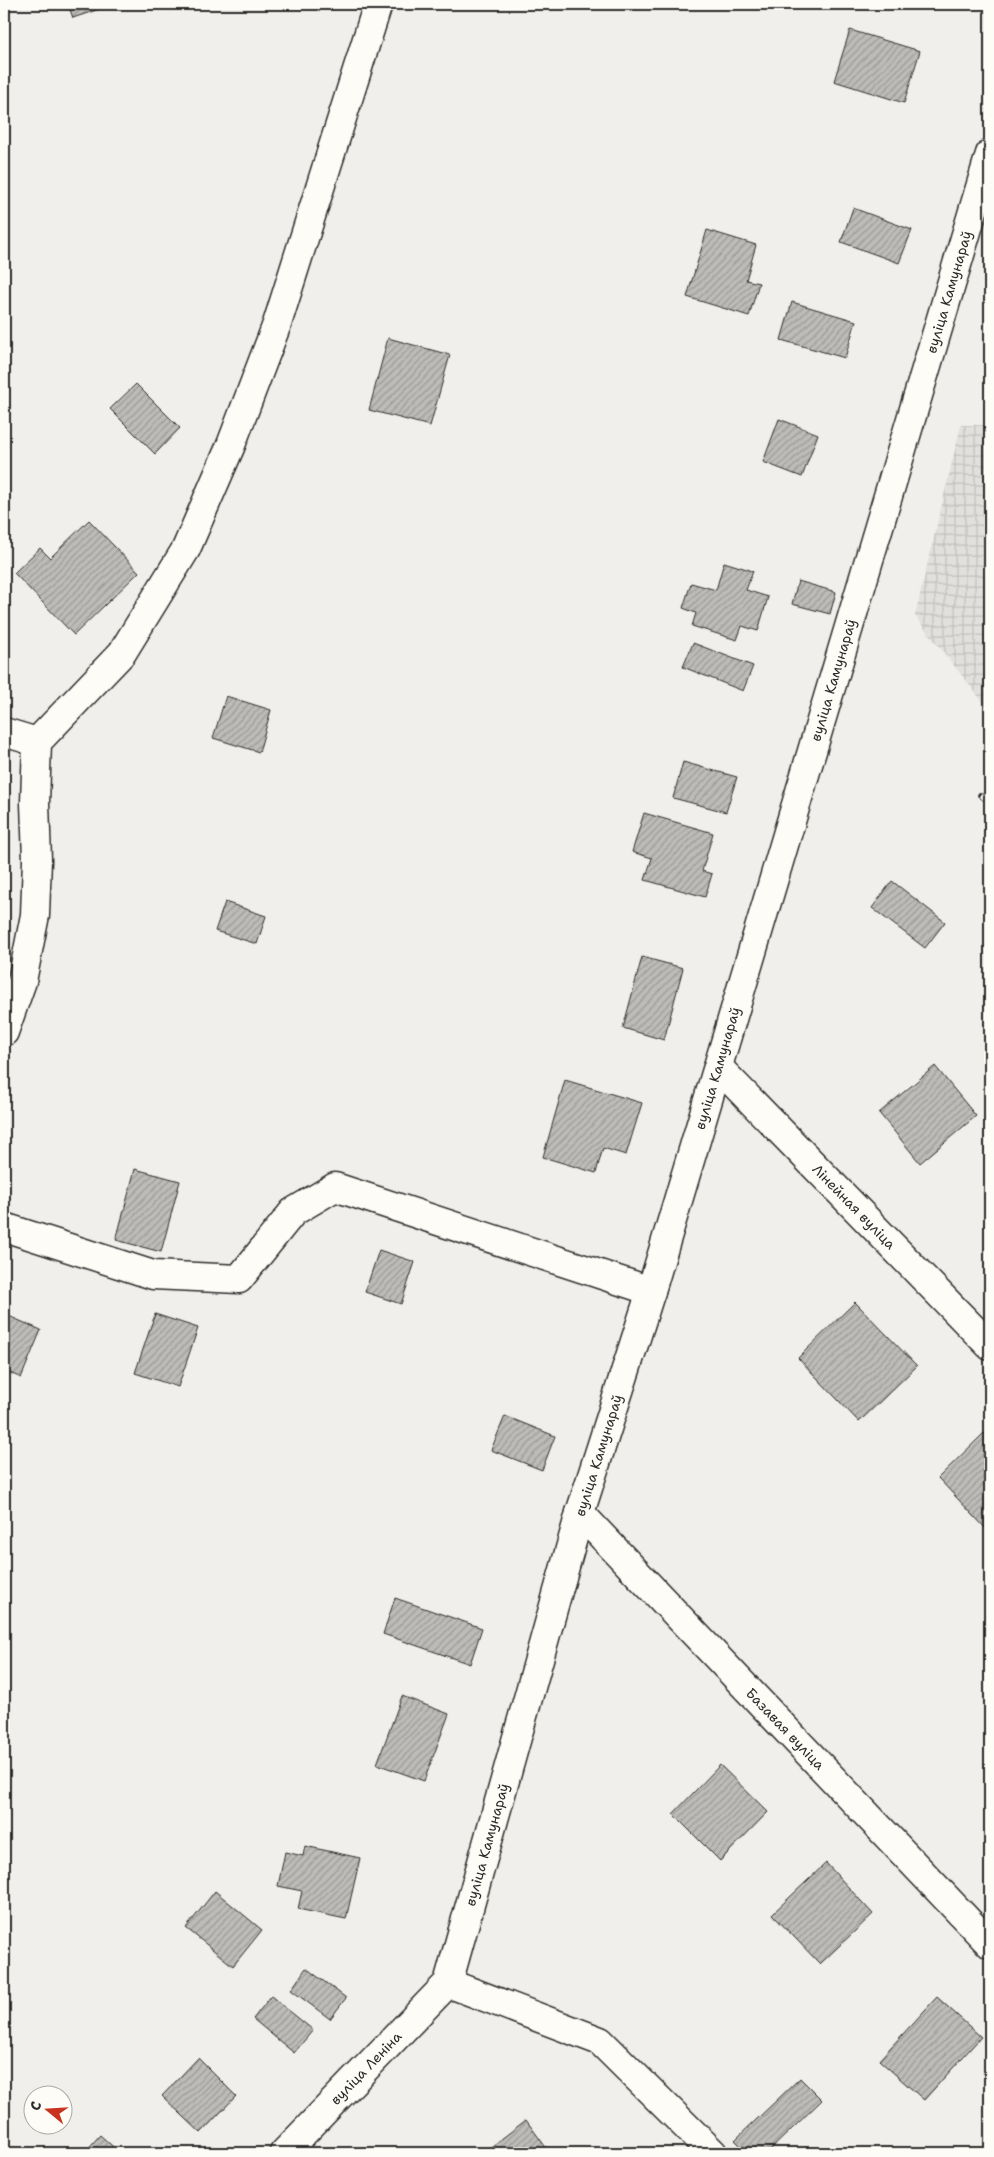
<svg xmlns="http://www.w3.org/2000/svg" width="994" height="2157" viewBox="0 0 994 2157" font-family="'Shantell Sans',sans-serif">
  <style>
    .industrial { fill: url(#industrial-grid) }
    .building { fill: url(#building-hatch); stroke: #2b2b2b }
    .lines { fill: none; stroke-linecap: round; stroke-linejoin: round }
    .minor-casing { stroke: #2b2b2b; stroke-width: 31 }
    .minor { stroke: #fdfcf7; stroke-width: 28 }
    .rail-casing { stroke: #2b2b2b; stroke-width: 5.5 }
    .rail { stroke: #fdfcf7; stroke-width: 4; stroke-dasharray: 11; stroke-linecap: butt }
    .labels { text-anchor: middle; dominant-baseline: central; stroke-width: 5; stroke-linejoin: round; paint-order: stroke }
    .street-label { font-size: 14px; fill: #2b2b2b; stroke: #fdfcf7 }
  </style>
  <defs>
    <pattern id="industrial-grid" width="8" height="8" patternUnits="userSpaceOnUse" patternTransform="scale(1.25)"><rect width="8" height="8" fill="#e1e0dc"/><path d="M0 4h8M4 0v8" fill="none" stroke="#c1c0bd"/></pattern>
    <pattern id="building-hatch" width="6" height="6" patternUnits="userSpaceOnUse" patternTransform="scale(1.25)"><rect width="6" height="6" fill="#bdbcb8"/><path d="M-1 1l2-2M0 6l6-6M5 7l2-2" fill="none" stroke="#9a9996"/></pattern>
  </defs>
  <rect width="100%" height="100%" fill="#f0efeb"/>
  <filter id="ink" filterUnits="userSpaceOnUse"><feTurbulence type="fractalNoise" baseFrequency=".02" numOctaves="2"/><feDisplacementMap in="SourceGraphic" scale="10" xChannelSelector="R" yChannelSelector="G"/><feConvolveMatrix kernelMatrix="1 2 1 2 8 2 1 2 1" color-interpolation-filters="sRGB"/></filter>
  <g filter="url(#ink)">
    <path class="industrial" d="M 961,425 L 990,425 L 990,711 L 915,616 Z"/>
    <g class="building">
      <path d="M 68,4 L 114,4 L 73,18 Z"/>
      <path d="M 850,30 L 920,51 L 904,103 L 834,81 Z"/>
      <path d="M 853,208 L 912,230 L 899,263 L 841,242 Z"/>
      <path d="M 707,230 L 756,245 L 746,280 L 759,283 L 749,316 L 687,297 Z"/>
      <path d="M 792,302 L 856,321 L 845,358 L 781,340 Z"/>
      <path d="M 388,338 L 450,355 L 430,426 L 369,410 Z"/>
      <path d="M 136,384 L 180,428 L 155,454 L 110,409 Z"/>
      <path d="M 779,419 L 818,434 L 802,477 L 763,462 Z"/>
      <path d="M 89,520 L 139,572 L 74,635 L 14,573 L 40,548 L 50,558 Z"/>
      <path d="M 724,562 L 753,571 L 746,590 L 768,597 L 758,631 L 742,626 L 737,640 L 692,626 L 696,613 L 683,608 L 691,583 L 716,590 Z"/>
      <path d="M 798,581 L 836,592 L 830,614 L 792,604 Z"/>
      <path d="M 693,643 L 753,666 L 743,691 L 683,667 Z"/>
      <path d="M 226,696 L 271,710 L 259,752 L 213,738 Z"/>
      <path d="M 683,762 L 737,777 L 726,812 L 673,798 Z"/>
      <path d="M 644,813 L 713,833 L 702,871 L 712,874 L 705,897 L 645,880 L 652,858 L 632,852 Z"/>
      <path d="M 892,881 L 945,922 L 925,948 L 872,908 Z"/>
      <path d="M 225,902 L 266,916 L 257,944 L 215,931 Z"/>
      <path d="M 642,957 L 683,968 L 664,1040 L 623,1028 Z"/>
      <path d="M 935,1066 L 976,1116 L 920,1163 L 879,1113 Z"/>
      <path d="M 565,1080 L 642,1103 L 626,1155 L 603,1148 L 596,1173 L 543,1157 Z"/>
      <path d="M 135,1169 L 180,1181 L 161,1252 L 116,1240 Z"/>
      <path d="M 379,1250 L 415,1262 L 401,1304 L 365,1292 Z"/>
      <path d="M 855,1302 L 917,1366 L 859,1422 L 798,1358 Z"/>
      <path d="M 4,1314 L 41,1330 L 21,1378 L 4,1370 Z"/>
      <path d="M 155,1314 L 198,1328 L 178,1387 L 135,1373 Z"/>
      <path d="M 505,1416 L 555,1436 L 542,1470 L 491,1450 Z"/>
      <path d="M 984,1433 L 990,1439 L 990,1533 L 938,1478 Z"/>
      <path d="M 395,1598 L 482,1628 L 470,1664 L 383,1634 Z"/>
      <path d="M 402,1696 L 449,1714 L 424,1781 L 377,1764 Z"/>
      <path d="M 720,1765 L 768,1812 L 720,1861 L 673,1814 Z"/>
      <path d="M 305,1846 L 360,1858 L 346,1919 L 298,1909 L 302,1891 L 278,1886 L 285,1852 L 303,1856 Z"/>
      <path d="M 826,1863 L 873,1914 L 820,1964 L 772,1914 Z"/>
      <path d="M 215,1891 L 262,1930 L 233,1966 L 186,1928 Z"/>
      <path d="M 306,1968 L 346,1998 L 330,2019 L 291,1990 Z"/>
      <path d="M 271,1996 L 313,2030 L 294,2053 L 253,2019 Z"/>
      <path d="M 937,1997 L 981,2037 L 924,2100 L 879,2060 Z"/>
      <path d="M 198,2058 L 236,2096 L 201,2133 L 162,2096 Z"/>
      <path d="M 800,2078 L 822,2100 L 767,2153 L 748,2153 L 735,2140 Z"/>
      <path d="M 526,2120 L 550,2153 L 483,2153 Z"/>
      <path d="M 100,2135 L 120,2153 L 84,2153 Z"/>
    </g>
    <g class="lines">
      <defs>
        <g id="minor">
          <path d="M 4,732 L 37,742"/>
          <path d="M 4,1032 L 22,981 L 35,915 L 37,860 L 35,803 L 37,742 L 122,653 L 186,549 L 231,445 L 277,324 L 378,4"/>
          <path id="s1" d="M 718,1067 L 990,1346"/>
          <path d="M 4,1227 L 153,1275 L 239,1279 L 293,1212 L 335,1187 L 651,1291"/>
          <path id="s2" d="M 580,1513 L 990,1944"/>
          <path d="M 448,1983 L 600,2041 L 713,2153"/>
          <path id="s3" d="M 284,2153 L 448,1983 L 580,1513 L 651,1291 L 990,154"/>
        </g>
      </defs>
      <use href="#minor" class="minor-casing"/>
      <use href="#minor" class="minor"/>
      <defs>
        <path id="rail" d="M 980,795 L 990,802"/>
      </defs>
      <use href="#rail" class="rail-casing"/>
      <use href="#rail" class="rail"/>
    </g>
  </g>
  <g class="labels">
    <g class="street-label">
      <text stroke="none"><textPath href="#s3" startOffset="2000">вуліца Камунараў</textPath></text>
      <text stroke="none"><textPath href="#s3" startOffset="1595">вуліца Камунараў</textPath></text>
      <text stroke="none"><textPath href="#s3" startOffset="1190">вуліца Камунараў</textPath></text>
      <text stroke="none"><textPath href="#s1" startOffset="195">Лінейная вуліца</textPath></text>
      <text stroke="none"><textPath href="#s3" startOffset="785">вуліца Камунараў</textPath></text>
      <text stroke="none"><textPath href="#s2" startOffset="298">Базавая вуліца</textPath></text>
      <text stroke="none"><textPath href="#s3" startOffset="380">вуліца Камунараў</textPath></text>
      <text stroke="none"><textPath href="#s3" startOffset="118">вуліца Леніна</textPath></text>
    </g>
  </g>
  <rect width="994" height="2157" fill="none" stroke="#fdfcf7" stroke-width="20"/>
  <rect x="10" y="10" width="974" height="2137" fill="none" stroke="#2b2b2b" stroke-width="2" filter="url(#ink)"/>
  <g transform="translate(48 2110) rotate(288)"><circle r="24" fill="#fdfcf7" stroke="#a9a8a5"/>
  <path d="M0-4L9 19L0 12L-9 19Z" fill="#c8321e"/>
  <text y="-8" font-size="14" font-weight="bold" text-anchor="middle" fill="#2b2b2b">С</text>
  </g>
</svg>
